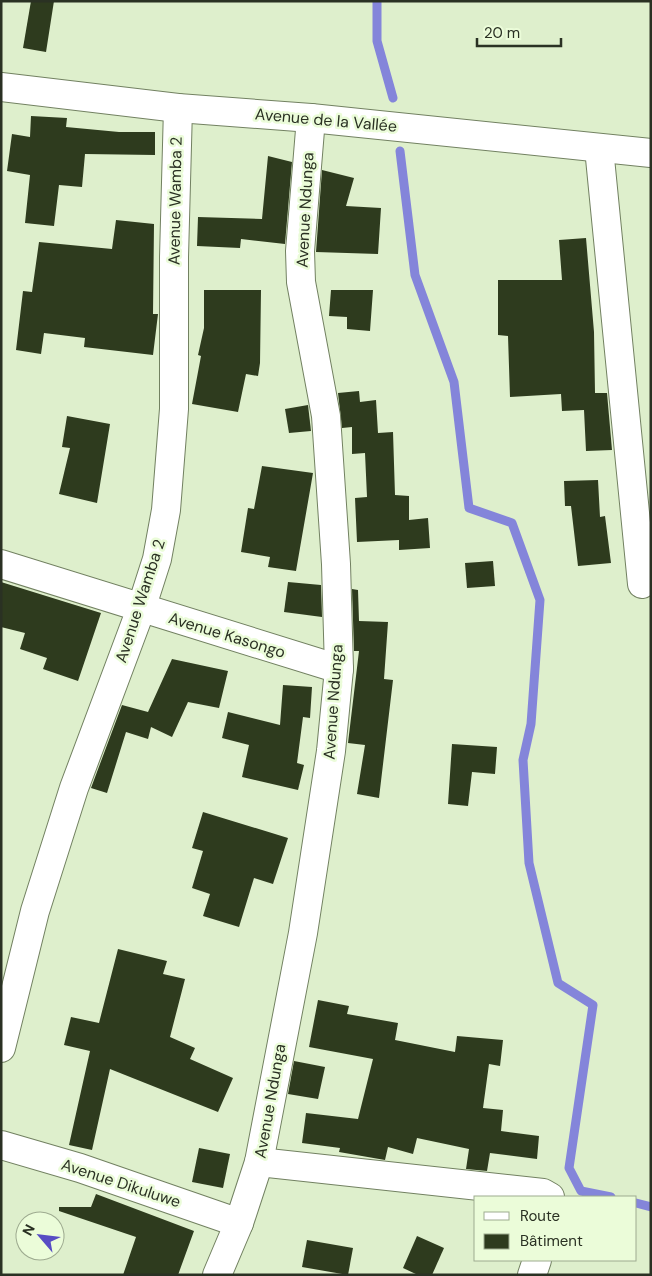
<svg xmlns="http://www.w3.org/2000/svg" width="652" height="1276" viewBox="0 0 652 1276" font-family="'DM Sans',sans-serif">
  <style>
    .lines { fill: none; stroke-linecap: round; stroke-linejoin: round }
    .stream { stroke: #8485da; stroke-width: 9 }
    .building { fill: #2e3b1e }
    .minor-casing { stroke: #728161; stroke-width: 30 }
    .minor { stroke: #fff; stroke-width: 28 }
    .labels { text-anchor: middle; dominant-baseline: central; stroke-width: 5; stroke-linejoin: round; paint-order: stroke }
    .street-label { font-size: 16px; fill: #2a3123; stroke: #ebfcd9 }
  </style>
  <rect width="100%" height="100%" fill="#deefcc"/>
  <g class="lines">
    <g class="stream">
      <path d="M 377,1 L 377,41 L 393,98"/>
      <path d="M 400,151 L 415,275 L 454,382 L 469,508 L 512,523 L 540,600 L 531,724 L 523,760 L 529,863 L 558,983 L 593,1005 L 569,1168 L 581,1191 L 611,1197"/>
      <path d="M 636,1203 L 651,1207"/>
    </g>
  </g>
  <g class="building">
    <path d="M 31,1 L 54,1 L 46,52 L 23,48 Z"/>
    <path d="M 31,116 L 67,118 L 66,127 L 119,132 L 155,132 L 155,155 L 85,154 L 82,187 L 59,185 L 54,226 L 25,223 L 30,175 L 7,171 L 12,134 L 30,137 Z"/>
    <path d="M 268,156 L 292,162 L 285,244 L 241,239 L 240,248 L 197,246 L 198,217 L 262,219 Z"/>
    <path d="M 322,170 L 354,178 L 346,206 L 381,208 L 378,254 L 316,252 Z"/>
    <path d="M 116,220 L 154,224 L 153,314 L 158,314 L 153,355 L 84,347 L 85,338 L 44,333 L 41,354 L 16,350 L 23,291 L 32,292 L 39,242 L 112,249 Z"/>
    <path d="M 586,238 L 594,332 L 595,393 L 607,393 L 612,450 L 586,451 L 584,410 L 562,411 L 561,394 L 510,397 L 508,336 L 498,335 L 498,280 L 562,280 L 559,240 Z"/>
    <path d="M 204,290 L 261,290 L 260,363 L 258,376 L 246,374 L 238,412 L 192,404 L 201,356 L 198,355 L 204,328 Z"/>
    <path d="M 331,290 L 373,290 L 370,331 L 347,329 L 347,317 L 329,316 Z"/>
    <path d="M 359,391 L 360,402 L 376,400 L 378,433 L 393,432 L 395,495 L 409,496 L 409,520 L 428,518 L 430,548 L 399,550 L 399,540 L 357,542 L 355,498 L 367,497 L 365,453 L 352,454 L 352,427 L 342,428 L 338,393 Z"/>
    <path d="M 308,405 L 311,431 L 289,433 L 285,409 Z"/>
    <path d="M 67,416 L 110,424 L 97,503 L 59,494 L 70,448 L 62,447 Z"/>
    <path d="M 262,466 L 313,473 L 296,571 L 268,567 L 270,557 L 241,552 L 248,508 L 254,509 Z"/>
    <path d="M 598,480 L 600,517 L 605,516 L 611,563 L 578,566 L 571,506 L 565,506 L 564,481 Z"/>
    <path d="M 493,561 L 495,586 L 467,588 L 465,563 Z"/>
    <path d="M 1,582 L 101,613 L 78,681 L 43,669 L 47,658 L 20,649 L 25,633 L 1,627 Z"/>
    <path d="M 288,582 L 321,585 L 322,617 L 284,612 Z"/>
    <path d="M 352,589 L 358,590 L 359,621 L 388,622 L 384,679 L 393,680 L 379,798 L 357,794 L 365,745 L 348,743 L 359,651 L 354,651 Z"/>
    <path d="M 172,659 L 228,671 L 219,708 L 188,702 L 172,737 L 151,727 L 148,739 L 126,732 L 107,793 L 91,788 L 122,705 L 148,712 Z"/>
    <path d="M 283,685 L 312,687 L 310,718 L 303,717 L 297,763 L 304,765 L 298,790 L 242,777 L 249,745 L 222,738 L 228,712 L 280,725 Z"/>
    <path d="M 452,744 L 497,747 L 495,774 L 472,772 L 468,806 L 448,804 Z"/>
    <path d="M 203,812 L 288,838 L 273,884 L 254,878 L 239,927 L 203,916 L 210,894 L 192,888 L 203,851 L 192,848 Z"/>
    <path d="M 118,949 L 167,961 L 163,974 L 185,979 L 170,1037 L 195,1048 L 190,1059 L 233,1078 L 218,1112 L 110,1069 L 92,1150 L 69,1145 L 90,1051 L 64,1045 L 71,1017 L 99,1023 Z"/>
    <path d="M 318,1000 L 349,1006 L 347,1014 L 398,1023 L 395,1040 L 455,1052 L 457,1036 L 503,1040 L 500,1066 L 489,1064 L 483,1108 L 503,1110 L 501,1131 L 539,1136 L 537,1159 L 490,1153 L 487,1171 L 466,1169 L 469,1149 L 417,1138 L 413,1154 L 388,1147 L 385,1160 L 339,1152 L 340,1148 L 302,1143 L 306,1113 L 358,1119 L 373,1059 L 309,1047 Z"/>
    <path d="M 294,1061 L 325,1067 L 318,1099 L 288,1094 Z"/>
    <path d="M 199,1148 L 230,1154 L 223,1188 L 192,1182 Z"/>
    <path d="M 96,1194 L 194,1231 L 178,1275 L 123,1275 L 136,1237 L 59,1211 L 59,1207 L 91,1207 Z"/>
    <path d="M 417,1236 L 444,1248 L 432,1275 L 418,1275 L 403,1268 Z"/>
    <path d="M 307,1240 L 353,1248 L 348,1275 L 302,1267 Z"/>
  </g>
  <g class="lines">
    <defs>
      <g id="minor">
        <path d="M 1,87 L 178,108 L 311,118 L 651,153"/>
        <path d="M 599,148 L 642,584"/>
        <path d="M 1,564 L 339,669"/>
        <path d="M 1,1048 L 35,911 L 74,788 L 141,609 L 157,559 L 166,510 L 174,409 L 174,257 L 178,108"/>
        <path d="M 1,1145 L 80,1168 L 239,1223"/>
        <path d="M 259,1162 L 543,1193 L 550,1197"/>
        <path d="M 217,1275 L 239,1223 L 259,1162 L 303,933 L 331,751 L 339,669 L 336,564 L 326,416 L 301,282 L 300,251 L 311,118"/>
        <path d="M 532,1275 L 537,1260"/>
      </g>
    </defs>
    <use href="#minor" class="minor-casing"/>
    <use href="#minor" class="minor"/>
  </g>
  <g class="labels">
    <g class="street-label">
      <text transform="translate(326 120) rotate(5)">Avenue de la Vallée</text>
      <text transform="translate(175 201) rotate(-89)">Avenue Wamba 2</text>
      <text transform="translate(305 210) rotate(-87)">Avenue Ndunga</text>
      <text transform="translate(140 601) rotate(-72)">Avenue Wamba 2</text>
      <text transform="translate(227 635) rotate(17)">Avenue Kasongo</text>
      <text transform="translate(333 702) rotate(-86)">Avenue Ndunga</text>
      <text transform="translate(270 1101) rotate(-80)">Avenue Ndunga</text>
      <text transform="translate(121 1183) rotate(18)">Avenue Dikuluwe</text>
    </g>
  </g>
  <rect width="652" height="1276" fill="none" stroke="#2a3123" stroke-width="5"/>
  <rect x="474" y="1196" width="162" height="65" fill="#ebfcd9" stroke="#9eab90"/>
  <rect x="484" y="1212" width="25" height="8" fill="#ffffff" stroke="#9eab90"/>
  <text x="520" y="1221" font-size="15" fill="#2a3123">Route</text>
  <rect x="484" y="1234" width="25" height="15" fill="#2e3b1e" stroke="#9eab90"/>
  <text x="520" y="1246" font-size="15" fill="#2a3123">Bâtiment</text>
  <g transform="translate(40 1236) rotate(298)"><circle r="24" fill="#ebfcd9" stroke="#9eab90"/>
  <path d="M0-4L9 19L0 12L-9 19Z" fill="#574cc4"/>
  <text y="-8" font-size="14" font-weight="bold" text-anchor="middle" fill="#2a3123">N</text>
  </g>
  <path d="M477 38v8h84v-8" fill="none" stroke="#2a3123" stroke-width="2.5"/>
  <text x="484" y="38" font-size="15" fill="#2a3123" stroke="#ebfcd9" stroke-width="4" paint-order="stroke">20 m</text>
</svg>
